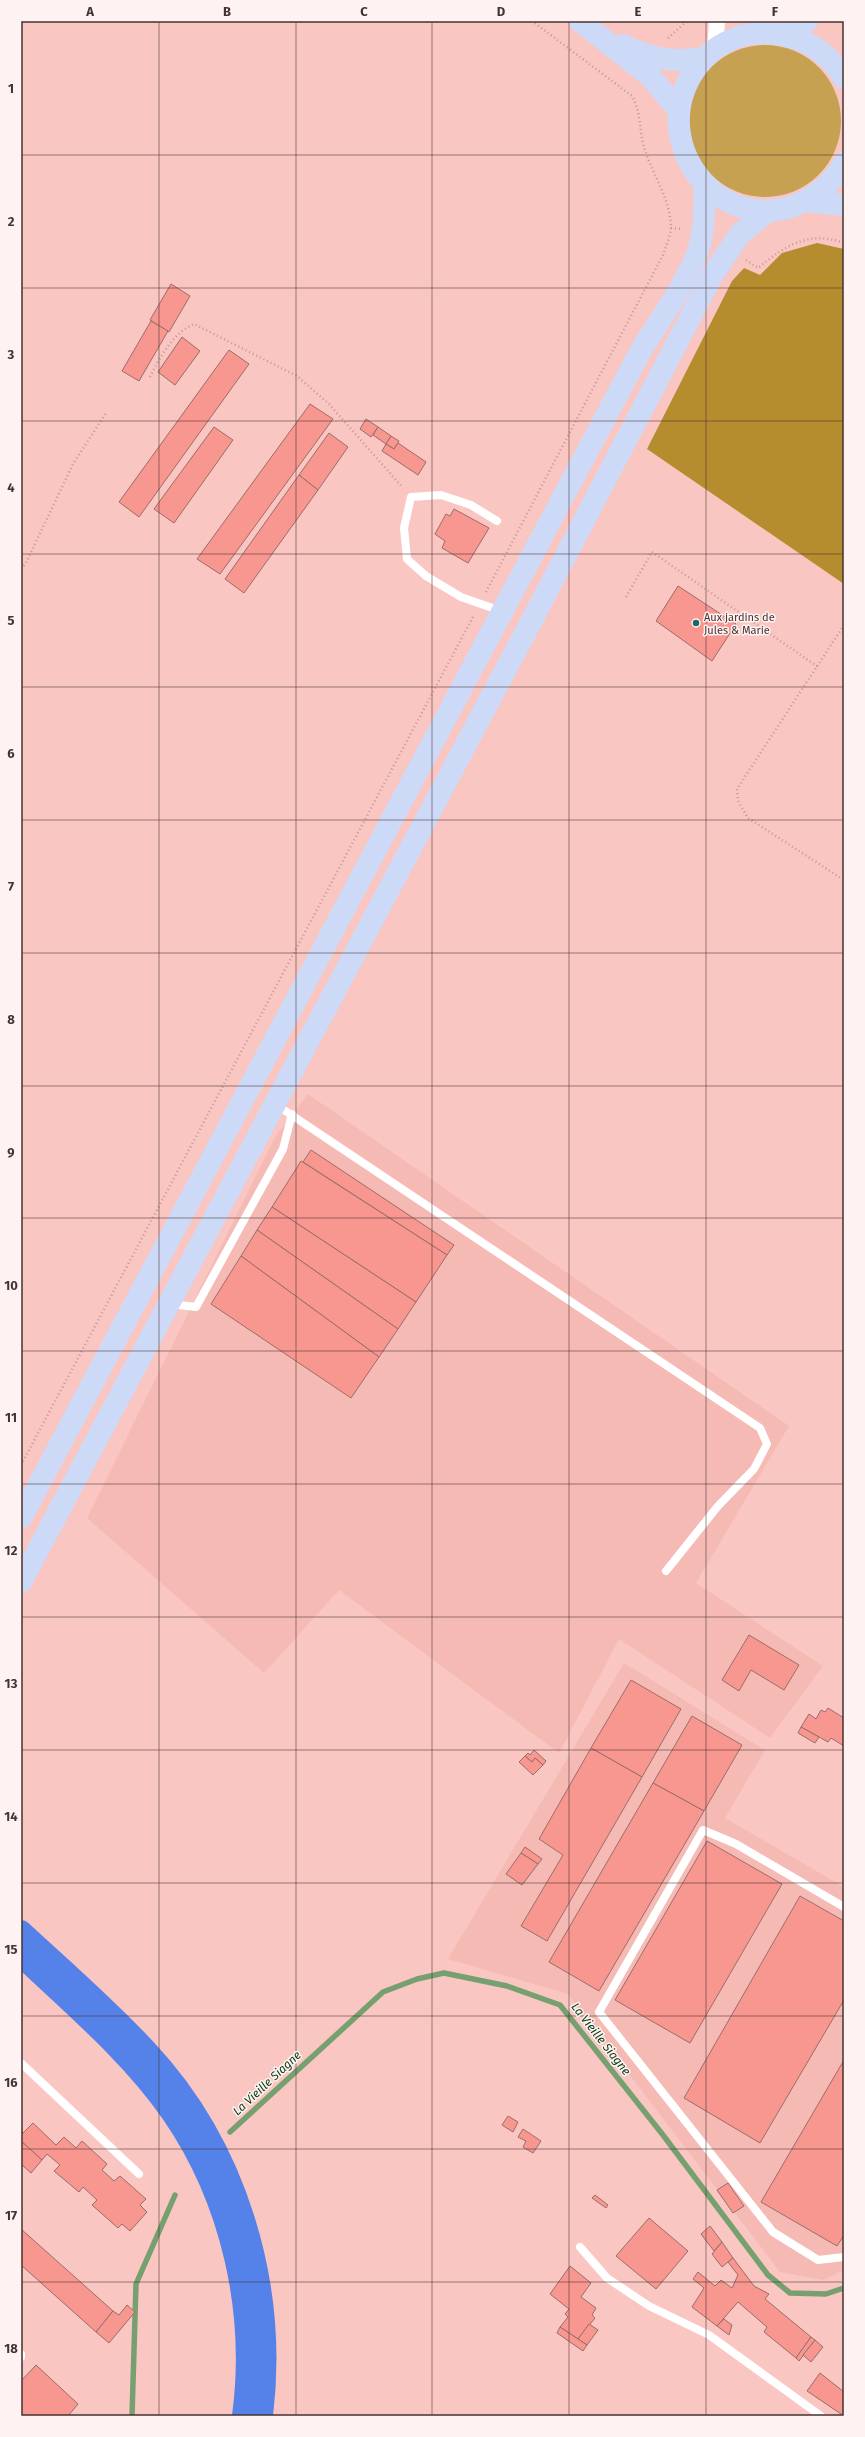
<svg xmlns="http://www.w3.org/2000/svg" width="865" height="2437" viewBox="0 0 865 2437" font-family="'Fira Sans',sans-serif">
  <style>
    .built { fill: #f6bab5 }
    .green { fill: #c6a152 }
    .forest { fill: #b58c2e }
    .lines { fill: none; stroke-linecap: round; stroke-linejoin: round }
    .stream { stroke: #76a06f; stroke-width: 5.5 }
    .building { fill: #f89690; stroke: #9b6d69 }
    .path { stroke: #c49996; stroke-width: 2.5; stroke-dasharray: 1 3; stroke-linecap: butt }
    .lane { stroke: #fff; stroke-width: 8 }
    .street { stroke: #fff; stroke-width: 16 }
    .secondary { stroke: #ccdaf8; stroke-width: 22 }
    .highway { stroke: #5582e9; stroke-width: 22 }
    .grid { fill: none; stroke: #463230; stroke-width: 1; stroke-opacity: 0.55 }
    .poi-dot { fill: #1b686f; stroke: #fef3f2; stroke-width: 1.5 }
    .labels { text-anchor: middle; dominant-baseline: central; stroke-width: 3; stroke-linejoin: round; paint-order: stroke }
    .poi-label { font-size: 11px; fill: #463230; stroke: #fef3f2; text-anchor: start }
    .water-label { font-size: 12px; font-style: italic; fill: #104014; stroke: #fef3f2 }
    .neatline { fill: none; stroke: #463230; stroke-width: 1.5 }
    .grid-label { font-size: 13px; text-anchor: middle; font-weight: bold; fill: #463230 }
  </style>
  <rect width="100%" height="100%" fill="#fac6c2"/>
  <g class="built">
    <path d="M 308,1094 L 789,1426 L 696,1583 L 823,1666 L 770,1738 L 619,1639 L 559,1753 L 339,1590 L 264,1673 L 87,1518 L 275,1137 Z"/>
    <path d="M 624,1663 L 765,1750 L 725,1818 L 844,1887 L 844,2270 L 823,2280 L 780,2272 L 568,1994 L 448,1959 Z"/>
  </g>
  <circle class="green" cx="765" cy="121" r="76"/>
  <path class="forest" d="M 817,243 L 844,249 L 844,584 L 647,449 L 732,281 L 744,268 L 760,275 L 782,253 Z"/>
  <g class="lines">
    <g class="stream">
      <path d="M 230,2132 L 383,1992 L 417,1979 L 444,1973 L 507,1986 L 560,2005 L 663,2135 L 768,2275 L 790,2293 L 826,2294 L 844,2288"/>
      <path d="M 132,2416 L 136,2284 L 175,2195"/>
    </g>
  </g>
  <g class="building">
    <path d="M 171,284 L 190,296 L 169,332 L 150,320 Z"/>
    <path d="M 151,321 L 168,331 L 139,381 L 122,371 Z"/>
    <path d="M 182,337 L 200,351 L 175,385 L 158,372 Z"/>
    <path d="M 229,350 L 249,364 L 139,517 L 119,502 Z"/>
    <path d="M 310,404 L 333,419 L 220,574 L 197,559 Z"/>
    <path d="M 366,419 L 378,427 L 371,437 L 360,429 Z"/>
    <path d="M 214,427 L 233,440 L 174,523 L 154,509 Z"/>
    <path d="M 378,427 L 391,436 L 386,444 L 373,435 Z"/>
    <path d="M 329,433 L 348,447 L 318,490 L 299,475 Z"/>
    <path d="M 391,436 L 399,441 L 394,449 L 386,444 Z"/>
    <path d="M 398,443 L 426,462 L 418,475 L 382,451 L 386,444 L 394,449 Z"/>
    <path d="M 299,475 L 318,490 L 244,593 L 225,579 Z"/>
    <path d="M 454,509 L 489,528 L 468,563 L 442,548 L 445,541 L 435,534 L 446,514 L 450,516 Z"/>
    <path d="M 678,586 L 736,624 L 712,661 L 656,621 Z"/>
    <path d="M 311,1150 L 454,1245 L 447,1255 L 303,1162 Z"/>
    <path d="M 301,1161 L 447,1255 L 416,1302 L 272,1207 Z"/>
    <path d="M 272,1207 L 416,1302 L 398,1329 L 257,1230 Z"/>
    <path d="M 257,1230 L 398,1329 L 379,1357 L 241,1256 Z"/>
    <path d="M 241,1256 L 379,1357 L 351,1398 L 211,1304 Z"/>
    <path d="M 749,1635 L 799,1665 L 784,1690 L 751,1670 L 739,1691 L 722,1680 Z"/>
    <path d="M 631,1680 L 681,1709 L 642,1777 L 591,1748 Z"/>
    <path d="M 828,1708 L 844,1718 L 844,1746 L 831,1738 L 828,1742 L 801,1727 L 809,1714 L 816,1719 L 821,1710 L 825,1712 Z"/>
    <path d="M 692,1716 L 742,1745 L 704,1811 L 653,1783 Z"/>
    <path d="M 801,1727 L 819,1737 L 815,1743 L 798,1733 Z"/>
    <path d="M 591,1748 L 642,1777 L 547,1941 L 521,1926 L 563,1855 L 539,1839 Z"/>
    <path d="M 534,1750 L 546,1761 L 543,1765 L 535,1758 L 532,1762 L 525,1756 L 528,1753 L 530,1755 Z"/>
    <path d="M 525,1756 L 532,1762 L 535,1758 L 543,1765 L 533,1775 L 519,1762 Z"/>
    <path d="M 653,1783 L 704,1811 L 599,1991 L 549,1962 Z"/>
    <path d="M 707,1841 L 782,1884 L 690,2043 L 615,2000 Z"/>
    <path d="M 525,1847 L 542,1859 L 538,1864 L 521,1853 Z"/>
    <path d="M 521,1853 L 538,1864 L 522,1885 L 506,1874 Z"/>
    <path d="M 800,1896 L 844,1921 L 844,2000 L 760,2143 L 684,2098 Z"/>
    <path d="M 844,2060 L 844,2235 L 837,2246 L 761,2202 Z"/>
    <path d="M 508,2116 L 518,2122 L 513,2132 L 502,2125 Z"/>
    <path d="M 33,2123 L 56,2145 L 64,2137 L 76,2148 L 82,2141 L 107,2164 L 102,2170 L 114,2181 L 120,2176 L 146,2199 L 140,2205 L 147,2212 L 130,2231 L 122,2224 L 118,2228 L 92,2205 L 97,2200 L 83,2187 L 79,2192 L 54,2171 L 60,2165 L 47,2154 L 42,2160 L 21,2141 L 21,2130 L 23,2133 Z"/>
    <path d="M 523,2129 L 541,2141 L 533,2153 L 523,2147 L 526,2141 L 518,2137 Z"/>
    <path d="M 21,2141 L 42,2160 L 31,2173 L 21,2164 Z"/>
    <path d="M 728,2183 L 744,2206 L 733,2213 L 717,2190 Z"/>
    <path d="M 595,2195 L 608,2205 L 606,2208 L 592,2198 Z"/>
    <path d="M 649,2218 L 688,2251 L 656,2289 L 616,2256 Z"/>
    <path d="M 710,2226 L 722,2242 L 714,2251 L 701,2234 Z"/>
    <path d="M 21,2229 L 113,2311 L 96,2332 L 21,2265 Z"/>
    <path d="M 722,2242 L 733,2258 L 722,2267 L 712,2254 Z"/>
    <path d="M 733,2258 L 754,2286 L 769,2294 L 765,2299 L 811,2337 L 796,2358 L 764,2332 L 767,2327 L 738,2302 L 717,2326 L 692,2307 L 704,2288 L 693,2279 L 698,2272 L 715,2286 L 721,2280 L 732,2288 L 738,2275 L 728,2262 Z"/>
    <path d="M 570,2266 L 591,2283 L 581,2297 L 596,2308 L 592,2315 L 595,2318 L 578,2339 L 560,2327 L 568,2317 L 565,2314 L 569,2309 L 550,2294 Z"/>
    <path d="M 127,2305 L 135,2312 L 109,2343 L 96,2332 L 113,2311 L 119,2315 Z"/>
    <path d="M 724,2319 L 732,2325 L 729,2335 L 717,2326 Z"/>
    <path d="M 589,2324 L 598,2330 L 587,2345 L 578,2339 Z"/>
    <path d="M 560,2327 L 587,2345 L 583,2351 L 557,2333 Z"/>
    <path d="M 811,2337 L 815,2340 L 799,2361 L 796,2358 Z"/>
    <path d="M 815,2340 L 823,2347 L 811,2362 L 803,2355 Z"/>
    <path d="M 36,2365 L 78,2404 L 68,2416 L 21,2416 L 21,2381 Z"/>
    <path d="M 820,2373 L 844,2392 L 844,2416 L 807,2391 Z"/>
  </g>
  <g class="lines">
    <g class="path">
      <path d="M 840,21 L 844,24"/>
      <path d="M 668,38 L 687,21"/>
      <path d="M 671,228 L 683,229"/>
      <path d="M 746,260 L 758,268 C 785,246 808,230 844,243"/>
      <path d="M 150,377 C 160,357 173,333 194,324 L 297,376 L 329,404 L 403,488"/>
      <path d="M 21,569 L 26,563 L 73,464 L 106,413"/>
      <path d="M 486,592 L 664,253 C 666,245 671,235 671,227 C 670,196 650,172 643,143 C 639,126 641,112 632,96 L 532,21"/>
      <path d="M 626,597 L 652,552 L 818,667"/>
      <path d="M 844,625 L 737,789 L 738,801 L 748,818 L 844,880"/>
      <path d="M 21,1465 L 474,615"/>
    </g>
    <g class="lane">
      <path d="M 497,521 L 471,505 L 441,495 L 411,497 L 404,528 L 407,559 L 426,576 L 461,597 L 501,611"/>
      <path d="M 275,1104 L 760,1428 L 767,1444 L 754,1469 L 718,1506 L 666,1571"/>
      <path d="M 170,1304 L 196,1307 L 283,1149 L 292,1114"/>
      <path d="M 844,1907 L 736,1844 L 703,1830 L 599,2012 L 773,2232 L 818,2260 L 844,2257"/>
      <path d="M 21,2063 L 139,2174"/>
      <path d="M 580,2247 L 607,2278 L 649,2306 L 709,2335 L 821,2416"/>
      <path d="M 21,2354 L 21,2357"/>
    </g>
    <path class="street" d="M 715,50 L 717,21"/>
    <g class="secondary">
      <path d="M 580,21 L 650,76 L 678,110"/>
      <path d="M 781,34 L 807,21"/>
      <path d="M 623,45 C 652,59 671,63 704,58"/>
      <path d="M 844,78 C 826,48 798,34 763,33 C 737,33 711,47 696,68 C 640,148 732,249 813,196 C 826,187 837,177 844,163"/>
      <path d="M 805,201 L 844,205"/>
      <path d="M 21,1518 L 639,354 C 658,322 683,289 697,254 C 705,232 705,206 704,184"/>
      <path d="M 21,1582 L 531,622 L 713,274 L 740,234 L 769,210"/>
    </g>
    <g class="highway">
      <path d="M 21,1931 C 63,1970 107,2008 146,2050 C 237,2147 278,2285 262,2416"/>
      <path d="M 21,1956 C 73,2005 131,2054 172,2113 C 232,2200 257,2312 243,2416"/>
    </g>
  </g>
  <path class="grid" d="M 159,21 L 159,2416M 296,21 L 296,2416M 432,21 L 432,2416M 569,21 L 569,2416M 706,21 L 706,2416M 21,155 L 844,155M 21,288 L 844,288M 21,421 L 844,421M 21,554 L 844,554M 21,687 L 844,687M 21,820 L 844,820M 21,953 L 844,953M 21,1086 L 844,1086M 21,1218 L 844,1218M 21,1351 L 844,1351M 21,1484 L 844,1484M 21,1617 L 844,1617M 21,1750 L 844,1750M 21,1883 L 844,1883M 21,2016 L 844,2016M 21,2149 L 844,2149M 21,2282 L 844,2282"/>
  <circle class="poi-dot" cx="696" cy="623" r="4"/>
  <g class="labels">
    <g class="poi-label">
      <text x="704" y="617">Aux jardins de<tspan x="704" dy="13">Jules &amp; Marie</tspan></text>
    </g>
    <g class="water-label">
      <text transform="translate(601 2039) rotate(52)">La Vieille Siagne</text>
      <text transform="translate(267 2083) rotate(-43)">La Vieille Siagne</text>
    </g>
  </g>
  <rect width="865" height="2437" fill="none" stroke="#fef3f2" stroke-width="44"/>
  <rect x="22" y="22" width="821" height="2393" class="neatline"/>
  <g class="grid-label">
    <text x="90" y="16">A</text>
    <text x="227" y="16">B</text>
    <text x="364" y="16">C</text>
    <text x="501" y="16">D</text>
    <text x="638" y="16">E</text>
    <text x="775" y="16">F</text>
    <text x="11" y="93">1</text>
    <text x="11" y="226">2</text>
    <text x="11" y="359">3</text>
    <text x="11" y="492">4</text>
    <text x="11" y="625">5</text>
    <text x="11" y="758">6</text>
    <text x="11" y="891">7</text>
    <text x="11" y="1024">8</text>
    <text x="11" y="1157">9</text>
    <text x="11" y="1290">10</text>
    <text x="11" y="1422">11</text>
    <text x="11" y="1555">12</text>
    <text x="11" y="1688">13</text>
    <text x="11" y="1821">14</text>
    <text x="11" y="1954">15</text>
    <text x="11" y="2087">16</text>
    <text x="11" y="2220">17</text>
    <text x="11" y="2353">18</text>
  </g>
</svg>
